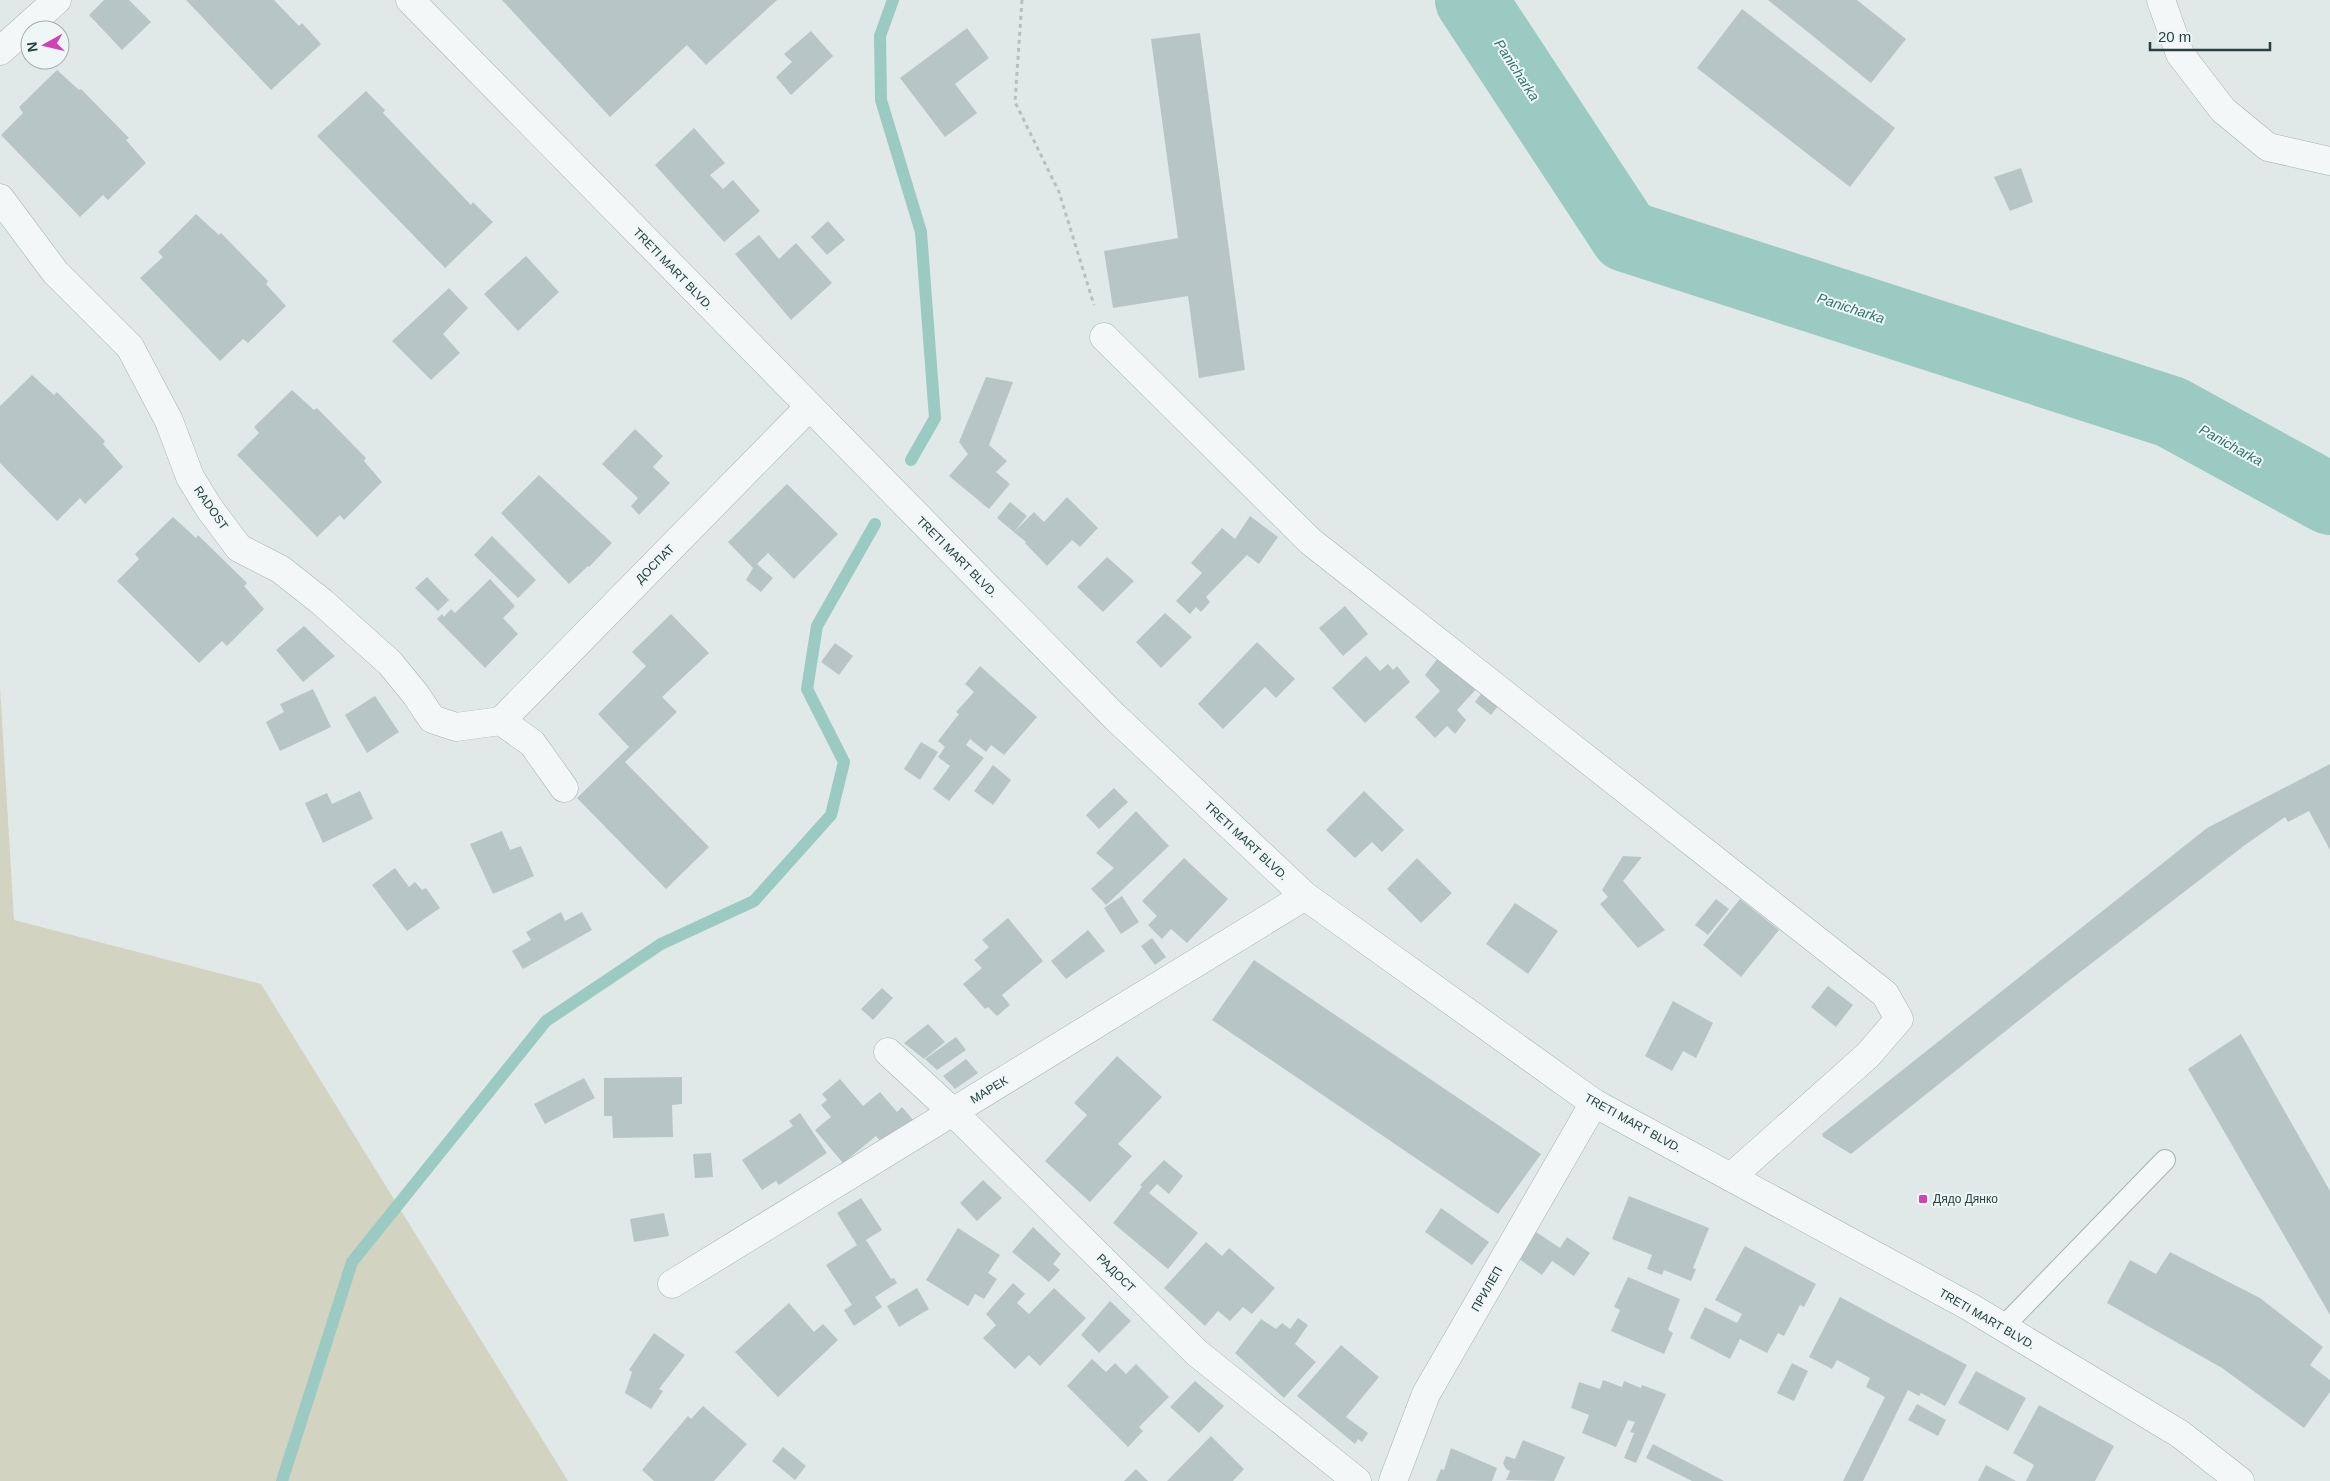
<svg xmlns="http://www.w3.org/2000/svg" width="2330" height="1481" viewBox="0 0 2330 1481" font-family="Helvetica,sans-serif">
  <style>
    .green { fill: #d2d3c1 }
    .lines { fill: none; stroke-linecap: round; stroke-linejoin: round }
    .stream { stroke: #9acac2; stroke-width: 12 }
    .river { stroke: #9acac2; stroke-width: 72 }
    .building { fill: #b7c6c5 }
    .service-casing { stroke: #a5b3b2; stroke-width: 22 }
    .minor-casing { stroke: #a5b3b2; stroke-width: 29 }
    .tertiary-casing { stroke: #a5b3b2; stroke-width: 29 }
    .path { stroke: #b6c0c0; stroke-width: 3; stroke-dasharray: 4 4; stroke-linecap: butt }
    .service { stroke: #f3f7f7; stroke-width: 20 }
    .minor { stroke: #f3f7f7; stroke-width: 28 }
    .tertiary { stroke: #f3f7f7; stroke-width: 28 }
    .poi-dot { fill: #d142b9; stroke: #eff7f6; stroke-width: 2 }
    .labels { text-anchor: middle; dominant-baseline: central; stroke-width: 4; stroke-linejoin: round; paint-order: stroke }
    .street-label { font-size: 12px; fill: #284140; stroke: #eff7f6 }
    .poi-label { font-size: 12px; fill: #284140; stroke: #eff7f6; text-anchor: start }
    .water-label { font-size: 14px; font-style: italic; fill: #31766d; stroke: #eff7f6 }
  </style>
  <rect width="100%" height="100%" fill="#e0e9e8"/>
  <path class="green" d="M 0,687 L 14,920 L 261,984 L 568,1481 L 0,1481 Z"/>
  <g class="lines">
    <g class="stream">
      <path d="M 893,0 L 880,36 L 881,100 L 921,232 L 935,418 L 911,460"/>
      <path d="M 282,1481 L 352,1262 L 546,1021 L 661,944 L 754,901 L 831,815 L 844,762 L 807,689 L 817,626 L 875,524"/>
    </g>
    <path class="river" d="M 1471,0 L 1626,236 L 2171,412 L 2330,499"/>
  </g>
  <g class="building">
    <path d="M 104,0 L 129,0 L 151,22 L 122,50 L 89,15 Z"/>
    <path d="M 186,0 L 274,0 L 299,26 L 302,23 L 321,44 L 271,90 Z"/>
    <path d="M 502,0 L 777,0 L 706,65 L 687,45 L 610,117 Z"/>
    <path d="M 1768,0 L 1857,0 L 1906,39 L 1871,83 Z"/>
    <path d="M 1742,9 L 1895,128 L 1850,187 L 1697,68 Z"/>
    <path d="M 967,28 L 989,58 L 955,84 L 977,113 L 945,137 L 900,78 Z"/>
    <path d="M 811,31 L 833,56 L 791,95 L 776,77 L 792,62 L 784,54 Z"/>
    <path d="M 1200,33 L 1245,370 L 1199,378 L 1188,296 L 1113,308 L 1104,251 L 1178,238 L 1151,39 Z"/>
    <path d="M 57,70 L 79,90 L 81,89 L 129,138 L 126,140 L 146,163 L 108,200 L 103,195 L 80,217 L 1,135 L 23,113 L 19,107 Z"/>
    <path d="M 366,91 L 385,110 L 383,113 L 471,205 L 473,202 L 493,222 L 445,268 L 317,136 Z"/>
    <path d="M 694,128 L 725,163 L 710,175 L 723,189 L 733,180 L 760,211 L 724,242 L 655,165 Z"/>
    <path d="M 2021,168 L 2033,202 L 2010,211 L 1994,177 Z"/>
    <path d="M 196,214 L 219,235 L 221,233 L 268,281 L 266,284 L 286,306 L 248,343 L 243,339 L 220,361 L 140,278 L 163,257 L 158,252 Z"/>
    <path d="M 828,221 L 845,240 L 827,255 L 811,237 Z"/>
    <path d="M 759,235 L 779,259 L 796,243 L 832,283 L 791,320 L 735,254 Z"/>
    <path d="M 526,256 L 559,292 L 518,331 L 484,294 Z"/>
    <path d="M 449,288 L 468,308 L 443,334 L 460,353 L 431,380 L 392,341 Z"/>
    <path d="M 32,375 L 54,395 L 57,392 L 105,441 L 103,444 L 123,467 L 85,504 L 80,498 L 57,521 L 0,463 L 0,406 Z"/>
    <path d="M 986,377 L 1013,382 L 989,445 L 1007,461 L 996,472 L 1010,484 L 989,509 L 949,476 L 968,454 L 959,442 Z"/>
    <path d="M 292,390 L 314,410 L 317,408 L 366,458 L 364,461 L 382,482 L 344,520 L 340,515 L 317,537 L 237,455 L 259,433 L 254,427 Z"/>
    <path d="M 635,429 L 663,456 L 653,467 L 670,483 L 639,515 L 631,506 L 638,498 L 602,464 Z"/>
    <path d="M 539,475 L 612,543 L 589,567 L 588,566 L 569,584 L 501,513 Z"/>
    <path d="M 787,484 L 838,534 L 794,579 L 768,553 L 757,564 L 773,578 L 761,592 L 746,580 L 753,568 L 728,542 Z"/>
    <path d="M 1067,497 L 1098,528 L 1080,547 L 1072,540 L 1047,566 L 1025,543 L 1026,542 L 997,518 L 1010,502 L 1027,516 L 1014,532 L 1034,512 L 1044,522 Z"/>
    <path d="M 1250,516 L 1278,537 L 1259,564 L 1247,555 L 1206,597 L 1210,602 L 1201,612 L 1196,607 L 1190,614 L 1176,601 L 1202,573 L 1191,563 L 1222,528 L 1235,539 Z"/>
    <path d="M 173,517 L 196,538 L 198,535 L 247,583 L 244,586 L 264,609 L 227,646 L 222,641 L 199,663 L 117,581 L 139,559 L 135,554 Z"/>
    <path d="M 492,536 L 536,580 L 518,598 L 474,555 Z"/>
    <path d="M 1107,557 L 1134,581 L 1103,612 L 1077,587 Z"/>
    <path d="M 427,577 L 449,600 L 438,611 L 415,588 Z"/>
    <path d="M 490,579 L 515,606 L 503,618 L 518,634 L 485,668 L 437,619 L 442,614 L 444,617 L 451,609 L 455,613 Z"/>
    <path d="M 1345,606 L 1368,634 L 1343,656 L 1319,628 Z"/>
    <path d="M 1165,613 L 1192,637 L 1161,668 L 1136,642 Z"/>
    <path d="M 671,614 L 709,653 L 662,697 L 677,712 L 625,762 L 709,847 L 666,889 L 577,798 L 629,747 L 598,714 L 646,666 L 632,652 Z"/>
    <path d="M 304,626 L 335,656 L 303,682 L 276,650 Z"/>
    <path d="M 1257,642 L 1295,679 L 1276,698 L 1265,687 L 1223,729 L 1198,704 Z"/>
    <path d="M 835,643 L 853,656 L 839,675 L 821,662 Z"/>
    <path d="M 1366,656 L 1380,671 L 1388,664 L 1393,670 L 1397,666 L 1410,682 L 1365,723 L 1332,688 Z"/>
    <path d="M 1438,658 L 1455,674 L 1460,669 L 1479,686 L 1457,710 L 1466,720 L 1455,734 L 1447,726 L 1435,738 L 1415,717 L 1440,691 L 1425,675 Z"/>
    <path d="M 980,666 L 1037,717 L 1004,755 L 991,745 L 986,752 L 970,739 L 966,745 L 984,758 L 949,801 L 933,789 L 950,766 L 938,757 L 945,747 L 938,741 L 959,714 L 956,712 L 974,692 L 965,684 Z"/>
    <path d="M 313,689 L 331,727 L 280,751 L 266,722 L 284,712 L 280,704 Z"/>
    <path d="M 1483,691 L 1499,705 L 1491,715 L 1475,702 Z"/>
    <path d="M 375,696 L 399,732 L 367,753 L 345,715 Z"/>
    <path d="M 921,742 L 938,752 L 920,780 L 904,769 Z"/>
    <path d="M 2330,764 L 2330,850 L 2309,811 L 2288,822 L 2285,817 L 2245,845 L 2066,983 L 1851,1154 L 1823,1137 L 1822,1134 L 2207,828 Z"/>
    <path d="M 993,765 L 1011,780 L 993,805 L 974,791 Z"/>
    <path d="M 1114,788 L 1128,802 L 1099,829 L 1086,815 Z"/>
    <path d="M 360,791 L 373,819 L 323,843 L 305,803 L 327,793 L 332,804 Z"/>
    <path d="M 1364,791 L 1404,830 L 1382,852 L 1372,842 L 1355,858 L 1326,830 Z"/>
    <path d="M 1136,811 L 1169,846 L 1106,905 L 1091,889 L 1114,868 L 1096,853 Z"/>
    <path d="M 502,831 L 510,850 L 521,846 L 534,876 L 493,894 L 470,844 Z"/>
    <path d="M 1623,856 L 1642,857 L 1623,881 L 1665,930 L 1638,948 L 1600,904 L 1608,897 L 1602,890 Z"/>
    <path d="M 1184,858 L 1228,899 L 1187,943 L 1171,929 L 1162,939 L 1148,925 L 1157,916 L 1142,901 Z"/>
    <path d="M 1417,858 L 1452,893 L 1421,923 L 1387,889 Z"/>
    <path d="M 395,868 L 409,887 L 415,882 L 422,890 L 426,888 L 440,908 L 407,931 L 372,885 Z"/>
    <path d="M 1122,896 L 1139,922 L 1121,934 L 1104,908 Z"/>
    <path d="M 1716,899 L 1729,909 L 1708,935 L 1695,925 Z"/>
    <path d="M 1740,899 L 1779,930 L 1741,977 L 1703,945 Z"/>
    <path d="M 1515,903 L 1558,931 L 1528,974 L 1486,944 Z"/>
    <path d="M 561,912 L 565,921 L 582,912 L 592,930 L 523,969 L 512,951 L 531,940 L 526,932 Z"/>
    <path d="M 1008,918 L 1043,961 L 1002,995 L 1010,1005 L 997,1016 L 988,1007 L 985,1009 L 963,984 L 982,968 L 974,960 L 989,947 L 982,940 Z"/>
    <path d="M 1088,930 L 1105,951 L 1066,979 L 1051,961 Z"/>
    <path d="M 1152,938 L 1166,957 L 1155,965 L 1141,946 Z"/>
    <path d="M 1254,960 L 1541,1154 L 1498,1214 L 1212,1020 Z"/>
    <path d="M 1828,986 L 1853,1005 L 1836,1027 L 1811,1007 Z"/>
    <path d="M 882,988 L 893,998 L 873,1020 L 861,1009 Z"/>
    <path d="M 1673,1001 L 1713,1023 L 1696,1058 L 1683,1051 L 1672,1071 L 1645,1056 Z"/>
    <path d="M 928,1024 L 945,1042 L 924,1059 L 904,1043 Z"/>
    <path d="M 2241,1034 L 2330,1191 L 2330,1315 L 2188,1069 Z"/>
    <path d="M 956,1037 L 966,1050 L 937,1070 L 925,1059 Z"/>
    <path d="M 1117,1056 L 1162,1097 L 1118,1144 L 1132,1156 L 1090,1202 L 1045,1161 L 1087,1115 L 1074,1103 Z"/>
    <path d="M 966,1059 L 978,1073 L 955,1089 L 943,1076 Z"/>
    <path d="M 682,1077 L 682,1104 L 672,1105 L 673,1137 L 613,1138 L 612,1116 L 604,1116 L 604,1078 Z"/>
    <path d="M 584,1078 L 595,1098 L 545,1124 L 534,1104 Z"/>
    <path d="M 840,1079 L 863,1106 L 880,1092 L 897,1112 L 902,1107 L 914,1121 L 881,1142 L 876,1136 L 843,1163 L 815,1130 L 831,1117 L 821,1105 L 827,1100 L 822,1094 Z"/>
    <path d="M 800,1113 L 827,1153 L 779,1185 L 776,1181 L 762,1190 L 742,1160 L 793,1126 L 789,1121 Z"/>
    <path d="M 711,1153 L 713,1177 L 695,1178 L 693,1154 Z"/>
    <path d="M 1164,1160 L 1183,1176 L 1169,1194 L 1157,1184 L 1149,1193 L 1198,1233 L 1168,1269 L 1113,1223 L 1142,1187 L 1140,1185 Z"/>
    <path d="M 983,1180 L 1002,1198 L 977,1221 L 960,1203 Z"/>
    <path d="M 1629,1196 L 1709,1228 L 1693,1268 L 1696,1269 L 1691,1281 L 1664,1270 L 1662,1275 L 1647,1269 L 1652,1255 L 1612,1239 Z"/>
    <path d="M 861,1198 L 882,1230 L 866,1240 L 891,1279 L 894,1278 L 897,1283 L 875,1297 L 882,1307 L 854,1326 L 844,1310 L 852,1305 L 826,1265 L 857,1245 L 837,1213 Z"/>
    <path d="M 1441,1208 L 1489,1242 L 1472,1265 L 1425,1232 Z"/>
    <path d="M 664,1213 L 669,1236 L 634,1242 L 630,1219 Z"/>
    <path d="M 1033,1227 L 1061,1254 L 1053,1264 L 1060,1270 L 1049,1282 L 1012,1252 Z"/>
    <path d="M 958,1228 L 1000,1255 L 988,1273 L 997,1279 L 984,1299 L 975,1294 L 968,1306 L 926,1280 Z"/>
    <path d="M 1536,1232 L 1560,1248 L 1567,1237 L 1590,1253 L 1574,1276 L 1552,1261 L 1542,1275 L 1519,1259 Z"/>
    <path d="M 1206,1242 L 1222,1256 L 1229,1248 L 1275,1288 L 1252,1314 L 1243,1307 L 1230,1321 L 1218,1311 L 1205,1326 L 1164,1288 Z"/>
    <path d="M 1745,1246 L 1816,1284 L 1804,1307 L 1800,1305 L 1784,1336 L 1778,1333 L 1767,1353 L 1740,1339 L 1730,1359 L 1690,1338 L 1705,1307 L 1737,1323 L 1742,1314 L 1715,1300 Z"/>
    <path d="M 2170,1252 L 2260,1298 L 2323,1347 L 2310,1365 L 2330,1380 L 2330,1392 L 2304,1428 L 2222,1368 L 2107,1303 L 2130,1260 L 2156,1274 Z"/>
    <path d="M 1628,1277 L 1680,1299 L 1668,1330 L 1673,1333 L 1664,1354 L 1611,1331 L 1620,1310 L 1614,1307 Z"/>
    <path d="M 1013,1283 L 1025,1294 L 1017,1303 L 1029,1314 L 1054,1288 L 1086,1318 L 1040,1366 L 1029,1355 L 1015,1369 L 983,1338 L 996,1325 L 986,1314 Z"/>
    <path d="M 917,1288 L 929,1309 L 899,1327 L 887,1306 Z"/>
    <path d="M 1840,1297 L 1967,1365 L 1945,1406 L 1921,1393 L 1919,1396 L 1908,1390 L 1863,1481 L 1843,1481 L 1885,1397 L 1866,1387 L 1870,1378 L 1837,1360 L 1832,1369 L 1809,1357 Z"/>
    <path d="M 1110,1301 L 1131,1321 L 1099,1353 L 1081,1335 Z"/>
    <path d="M 789,1303 L 814,1332 L 823,1324 L 838,1340 L 778,1397 L 735,1352 Z"/>
    <path d="M 1298,1318 L 1308,1325 L 1295,1344 L 1316,1362 L 1284,1398 L 1235,1353 L 1261,1319 L 1276,1329 L 1282,1323 L 1290,1329 Z"/>
    <path d="M 654,1333 L 685,1355 L 659,1389 L 663,1391 L 651,1409 L 625,1393 L 632,1372 L 629,1370 Z"/>
    <path d="M 1341,1345 L 1379,1377 L 1346,1417 L 1368,1433 L 1362,1442 L 1358,1439 L 1355,1444 L 1297,1396 Z"/>
    <path d="M 1092,1359 L 1106,1372 L 1115,1363 L 1126,1374 L 1136,1364 L 1169,1397 L 1139,1427 L 1143,1431 L 1128,1447 L 1067,1386 Z"/>
    <path d="M 1792,1363 L 1808,1371 L 1794,1401 L 1777,1393 Z"/>
    <path d="M 1976,1371 L 2026,1398 L 2008,1431 L 1958,1403 Z"/>
    <path d="M 1603,1380 L 1622,1387 L 1624,1381 L 1641,1388 L 1642,1385 L 1666,1394 L 1636,1463 L 1624,1458 L 1634,1433 L 1630,1432 L 1635,1422 L 1628,1420 L 1616,1447 L 1582,1433 L 1589,1415 L 1571,1408 L 1579,1382 L 1600,1389 Z"/>
    <path d="M 1195,1381 L 1224,1406 L 1199,1433 L 1170,1407 Z"/>
    <path d="M 1917,1404 L 1946,1420 L 1938,1436 L 1908,1420 Z"/>
    <path d="M 2039,1405 L 2114,1446 L 2095,1481 L 2026,1481 L 2034,1465 L 2013,1453 Z"/>
    <path d="M 703,1406 L 747,1444 L 714,1481 L 654,1481 L 642,1470 L 688,1416 L 691,1419 Z"/>
    <path d="M 1211,1436 L 1244,1469 L 1233,1481 L 1167,1481 Z"/>
    <path d="M 1523,1440 L 1565,1457 L 1554,1481 L 1506,1480 L 1510,1471 L 1506,1469 L 1503,1463 L 1506,1456 L 1515,1459 Z"/>
    <path d="M 1653,1444 L 1724,1481 L 1692,1481 L 1646,1458 Z"/>
    <path d="M 783,1447 L 806,1466 L 795,1480 L 772,1461 Z"/>
    <path d="M 1451,1448 L 1497,1468 L 1492,1481 L 1436,1481 L 1441,1469 L 1444,1470 Z"/>
    <path d="M 1986,1465 L 2016,1481 L 1978,1481 Z"/>
    <path d="M 1136,1469 L 1148,1481 L 1124,1481 Z"/>
  </g>
  <g class="lines">
    <defs>
      <path id="service" d="M 2003,1327 L 2165,1160"/>
      <g id="minor">
        <path d="M 2161,0 L 2180,54 L 2223,110 L 2268,147 L 2330,161"/>
        <path d="M 0,51 L 57,0"/>
        <path d="M 0,198 L 55,272 L 130,347 L 169,421 L 190,477 L 209,508 L 239,548 L 280,569 L 322,602 L 390,663 L 416,695 L 432,719 L 456,727 L 501,721"/>
        <path d="M 1104,337 L 1310,541 L 1885,994 L 1899,1019 L 1868,1055 L 1731,1177"/>
        <path d="M 501,721 L 809,407"/>
        <path d="M 501,721 L 532,743 L 564,788"/>
        <path d="M 888,1052 L 953,1112 L 1197,1353 L 1357,1481"/>
        <path d="M 672,1284 L 1305,896"/>
        <path d="M 1393,1481 L 1426,1394 L 1594,1103"/>
      </g>
      <path id="tertiary" d="M 410,0 L 1115,717 L 1305,896 L 1594,1103 L 1970,1307 L 2180,1434 L 2240,1481"/>
    </defs>
    <use href="#service" class="service-casing"/>
    <use href="#minor" class="minor-casing"/>
    <use href="#tertiary" class="tertiary-casing"/>
    <path class="path" d="M 1022,0 L 1015,102 L 1059,192 L 1094,305"/>
    <use href="#service" class="service"/>
    <use href="#minor" class="minor"/>
    <use href="#tertiary" class="tertiary"/>
  </g>
  <rect class="poi-dot" x="1918" y="1194" width="10" height="10" rx="2.5"/>
  <g class="labels">
    <g class="street-label">
      <text transform="translate(673 269) rotate(46)">TRETI MART BLVD.</text>
      <text transform="translate(211 508) rotate(55)">RADOST</text>
      <text transform="translate(957 557) rotate(45)">TRETI MART BLVD.</text>
      <text transform="translate(655 564) rotate(-45)">ДОСПАТ</text>
      <text transform="translate(1246 841) rotate(43)">TRETI MART BLVD.</text>
      <text transform="translate(989 1090) rotate(-31)">МАРЕК</text>
      <text transform="translate(1633 1123) rotate(29)">TRETI MART BLVD.</text>
      <text transform="translate(1116 1273) rotate(45)">РАДОСТ</text>
      <text transform="translate(1487 1289) rotate(-60)">ПРИЛЕП</text>
      <text transform="translate(1987 1319) rotate(30)">TRETI MART BLVD.</text>
    </g>
    <g class="poi-label">
      <text x="1933" y="1199">Дядо Дянко</text>
    </g>
    <g class="water-label">
      <text transform="translate(1517 70) rotate(57)">Panicharka</text>
      <text transform="translate(1851 308) rotate(18)">Panicharka</text>
      <text transform="translate(2231 445) rotate(29)">Panicharka</text>
    </g>
  </g>
  <g transform="translate(45 45) rotate(262)"><circle r="24" fill="#eff7f6" stroke="#9faead"/>
  <path d="M0-4L9 19L0 12L-9 19Z" fill="#d142b9"/>
  <text y="-8" font-size="14" font-weight="bold" text-anchor="middle" fill="#284140">N</text>
  </g>
  <path d="M2150 42v8h120v-8" fill="none" stroke="#284140" stroke-width="2.5"/>
  <text x="2158" y="42" font-size="15" fill="#284140" stroke="#eff7f6" stroke-width="4" paint-order="stroke">20 m</text>
</svg>
